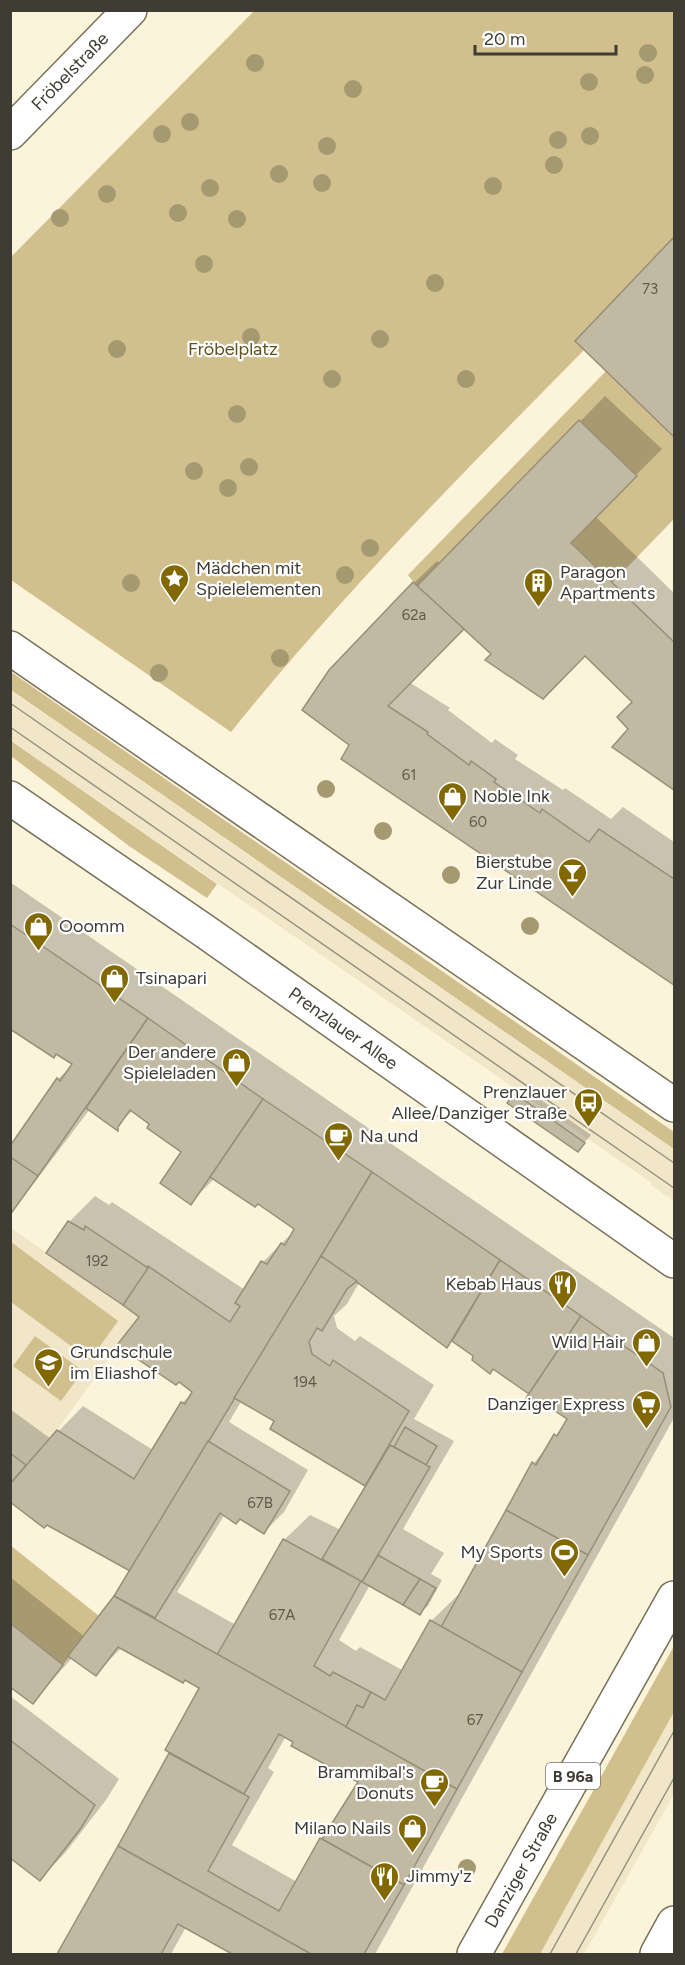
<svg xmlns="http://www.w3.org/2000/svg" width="685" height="1965" viewBox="0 0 685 1965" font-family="Figtree,sans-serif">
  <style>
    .built { fill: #f1e7c8 }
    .green { fill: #d1c08d }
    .shadow { fill: #0003; fill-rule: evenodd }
    .building { fill: #c1b9a2; stroke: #978f79; stroke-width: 1.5 }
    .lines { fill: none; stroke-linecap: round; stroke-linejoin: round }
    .minor-casing { stroke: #78715b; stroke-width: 36 }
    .major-casing { stroke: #78715b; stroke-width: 36 }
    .minor { stroke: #fff; stroke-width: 33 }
    .major { stroke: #fff; stroke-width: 33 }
    .tram { stroke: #969181; stroke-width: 1.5 }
    .tree { fill: #a59972 }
    .labels { text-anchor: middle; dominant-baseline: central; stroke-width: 4.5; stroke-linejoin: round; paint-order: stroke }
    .number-label { font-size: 15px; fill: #605b4f }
    .shield { fill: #fff; stroke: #797670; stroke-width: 1.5 }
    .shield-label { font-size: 16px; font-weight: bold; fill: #3f3c33 }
    .street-label { font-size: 18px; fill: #3f3c33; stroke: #fff }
    .park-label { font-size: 18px; fill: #5f501c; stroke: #fff }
    .poi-label { font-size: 18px; fill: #3f3c33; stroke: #fff; text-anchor: end }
  </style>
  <rect width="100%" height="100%" fill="#fbf3da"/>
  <g class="built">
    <path d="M 10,690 L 674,1149 L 674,1201 L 651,1185 L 652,1183 L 11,741 Z"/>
    <path d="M 11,1228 L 139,1317 L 57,1430 L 11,1484 Z"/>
    <path d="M 674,1712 L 674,1794 L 584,1954 L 540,1954 Z"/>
  </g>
  <g class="green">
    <path d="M 254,11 L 674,11 L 674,237 L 575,341 L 584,350 C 462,474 340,596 231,732 L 11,580 L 10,258 Z"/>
    <path d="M 606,371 L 674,437 L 674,519 L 612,583 L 571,543 L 637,476 L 579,420 L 417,586 L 408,575 Z"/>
    <path d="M 11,672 L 674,1132 L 674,1149 L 11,690 Z"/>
    <path d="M 11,741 L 217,884 L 207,898 L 129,846 L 11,756 Z"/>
    <path d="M 11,1242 L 118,1321 L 90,1360 L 11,1302 Z"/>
    <path d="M 35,1336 L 83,1371 L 61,1401 L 13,1366 Z"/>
    <path d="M 10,1545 L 99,1616 L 63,1665 L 11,1623 Z"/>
    <path d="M 674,1646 L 674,1712 L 540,1954 L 502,1954 Z"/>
  </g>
  <g class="shadow">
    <path d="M 674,239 L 674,435 L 577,341 Z"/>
    <path d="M 605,396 L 662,449 L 595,516 L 674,593 L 674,788 L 615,747 L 630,729 L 634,702 L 585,654 L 493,654 L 464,627 L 409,682 L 450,708 L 448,710 L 492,743 L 495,739 L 518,755 L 515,759 L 563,790 L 565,788 L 611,819 L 623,807 L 674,842 L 674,983 L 343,758 L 351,745 L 414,583 L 437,561 L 441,564 Z"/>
    <path d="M 10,882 L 674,1338 L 674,1418 L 375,1954 L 235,1954 L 186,1927 L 171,1954 L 58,1954 L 171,1752 L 201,1687 L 122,1647 L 96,1674 L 72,1658 L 33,1702 L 10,1685 L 10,1577 L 85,1637 L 115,1598 L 132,1570 L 10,1500 L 10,1409 L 51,1439 L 83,1406 L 153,1450 L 182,1403 L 194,1391 L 141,1316 L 48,1252 L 69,1222 L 95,1196 L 109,1205 L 112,1202 L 245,1290 L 263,1262 L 296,1229 L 258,1202 L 215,1178 L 190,1203 L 183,1152 L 133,1110 L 116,1127 L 90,1109 L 10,1215 L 10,1149 L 58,1079 L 74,1064 L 10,1027 ZM 360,1281 L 447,1347 L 453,1340 L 569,1419 L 534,1463 L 459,1597 L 457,1596 L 431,1621 L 404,1671 L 360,1647 L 356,1651 L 339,1640 L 370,1585 L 420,1613 L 428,1606 L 442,1580 L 431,1574 L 444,1553 L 403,1529 L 454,1441 L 414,1419 L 434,1385 L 360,1336 L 355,1341 L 337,1328 L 334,1316 L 347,1304 ZM 242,1400 L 276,1421 L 272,1429 L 367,1486 L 341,1530 L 310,1515 L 284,1540 L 236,1625 L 177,1592 L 225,1514 L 240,1517 L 264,1532 L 284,1512 L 308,1470 L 229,1422 ZM 286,1736 L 360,1782 L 321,1839 L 297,1882 L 232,1845 L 274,1772 L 268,1768 Z"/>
    <path d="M 523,1087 L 591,1135 L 578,1150 L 515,1094 Z"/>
    <path d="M 10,1696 L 119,1779 L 106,1800 L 65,1853 L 40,1879 L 10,1857 Z"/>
  </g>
  <g class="building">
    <path d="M 674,237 L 674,437 L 575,341 Z"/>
    <path d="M 579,420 L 637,476 L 571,543 L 674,642 L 674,790 L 612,747 L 628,729 L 617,717 L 632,702 L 585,656 L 543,699 L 485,660 L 491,654 L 417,586 Z"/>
    <path d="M 413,582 L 464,629 L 388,706 L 428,732 L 427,734 L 469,765 L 471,761 L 496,779 L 494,782 L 540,813 L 542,809 L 589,842 L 599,829 L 674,879 L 674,985 L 341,759 L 349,745 L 302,710 L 329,670 Z"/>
    <path d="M 10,924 L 148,1018 L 38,1176 L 10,1157 L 10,1146 L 57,1078 L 60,1081 L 72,1064 L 56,1054 L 54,1058 L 10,1029 Z"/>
    <path d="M 148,1018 L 263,1099 L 191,1205 L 160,1183 L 181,1152 L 147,1128 L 149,1124 L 130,1110 L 118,1127 L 118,1131 L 86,1108 Z"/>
    <path d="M 514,1093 L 585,1143 L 578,1152 L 507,1103 Z"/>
    <path d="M 263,1099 L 372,1172 L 130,1571 L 47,1525 L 44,1528 L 10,1502 L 10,1484 L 57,1430 L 134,1479 L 181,1402 L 185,1404 L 192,1392 L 179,1382 L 176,1385 L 117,1345 L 139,1317 L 123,1305 L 148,1266 L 230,1322 L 240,1306 L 235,1303 L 261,1261 L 267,1264 L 281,1243 L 285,1245 L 294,1229 L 258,1204 L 255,1207 L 210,1177 Z"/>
    <path d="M 10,1157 L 38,1176 L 10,1215 Z"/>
    <path d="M 372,1172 L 500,1260 L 447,1348 L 321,1256 Z"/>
    <path d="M 68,1221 L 84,1230 L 85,1226 L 148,1268 L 123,1305 L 46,1253 Z"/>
    <path d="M 321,1256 L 357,1281 L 347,1289 L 322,1331 L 317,1328 L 309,1342 L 312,1354 L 330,1366 L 333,1360 L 409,1411 L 365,1486 L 270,1429 L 274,1421 L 234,1398 Z"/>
    <path d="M 500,1260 L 581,1316 L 529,1394 L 493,1369 L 490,1374 L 472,1360 L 473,1356 L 452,1341 Z"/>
    <path d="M 581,1316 L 663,1373 L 671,1407 L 588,1555 L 506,1510 L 532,1462 L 536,1465 L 554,1434 L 557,1436 L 567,1419 L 546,1405 L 543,1410 L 526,1398 Z"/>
    <path d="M 405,1427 L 437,1446 L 426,1465 L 394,1447 Z"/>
    <path d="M 208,1441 L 290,1491 L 264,1534 L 240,1519 L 236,1524 L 220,1513 L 155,1618 L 114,1596 Z"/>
    <path d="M 390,1445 L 430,1467 L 362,1582 L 322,1559 Z"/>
    <path d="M 10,1453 L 26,1465 L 10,1484 Z"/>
    <path d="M 506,1510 L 588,1555 L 522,1672 L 441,1627 Z"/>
    <path d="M 283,1539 L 361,1581 L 314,1666 L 330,1676 L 333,1672 L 371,1692 L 363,1708 L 357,1705 L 346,1727 L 217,1655 Z"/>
    <path d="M 378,1555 L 420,1579 L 403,1605 L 362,1582 Z"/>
    <path d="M 420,1579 L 436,1588 L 420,1615 L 403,1605 Z"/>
    <path d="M 114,1596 L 457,1789 L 404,1885 L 322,1839 L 358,1782 L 291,1746 L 293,1742 L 279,1734 L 244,1794 L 165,1750 L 199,1688 L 185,1680 L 183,1683 L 118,1647 L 96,1676 L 68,1656 Z"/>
    <path d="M 430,1620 L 522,1672 L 457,1789 L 346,1727 L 357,1705 L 363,1708 L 371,1692 L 385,1700 Z"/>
    <path d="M 10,1623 L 63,1665 L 33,1704 L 10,1687 Z"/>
    <path d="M 10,1740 L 95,1805 L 81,1828 L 40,1881 L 10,1858 Z"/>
    <path d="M 169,1753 L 249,1797 L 208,1871 L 279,1911 L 320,1838 L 404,1885 L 364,1954 L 311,1954 L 118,1846 Z"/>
    <path d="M 118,1846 L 311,1954 L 232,1954 L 178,1924 L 161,1954 L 57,1954 Z"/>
  </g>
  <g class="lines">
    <defs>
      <g id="minor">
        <path id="s1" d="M 10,133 L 130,10"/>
      </g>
      <g id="major">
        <path d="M 10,648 L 674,1105"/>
        <path id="s2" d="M 10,798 L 203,930 L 674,1261"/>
        <path id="s3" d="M 474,1954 L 674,1598"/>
        <path d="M 657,1954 L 674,1923"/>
      </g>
    </defs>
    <use href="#minor" class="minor-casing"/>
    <use href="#major" class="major-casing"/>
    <use href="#minor" class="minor"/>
    <use href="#major" class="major"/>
    <g class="tram">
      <path d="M 10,703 L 674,1163"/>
      <path d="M 10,727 L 674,1188"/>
      <path d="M 550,1954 L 674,1731"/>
      <path d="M 576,1954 L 674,1778"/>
    </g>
  </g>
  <g class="tree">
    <circle cx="648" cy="53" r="9"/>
    <circle cx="255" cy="63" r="9"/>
    <circle cx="645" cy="75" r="9"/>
    <circle cx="589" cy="82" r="9"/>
    <circle cx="353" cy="89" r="9"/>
    <circle cx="190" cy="122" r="9"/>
    <circle cx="162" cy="134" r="9"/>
    <circle cx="590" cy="136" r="9"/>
    <circle cx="558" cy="140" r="9"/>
    <circle cx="327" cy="146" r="9"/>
    <circle cx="554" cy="165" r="9"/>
    <circle cx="279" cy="174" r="9"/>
    <circle cx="322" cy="183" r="9"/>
    <circle cx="493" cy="186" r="9"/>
    <circle cx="210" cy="188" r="9"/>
    <circle cx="107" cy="194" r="9"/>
    <circle cx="178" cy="213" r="9"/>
    <circle cx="60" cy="218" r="9"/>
    <circle cx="237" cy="219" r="9"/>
    <circle cx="204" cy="264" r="9"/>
    <circle cx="435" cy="283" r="9"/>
    <circle cx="251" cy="337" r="9"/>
    <circle cx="380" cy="339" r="9"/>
    <circle cx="117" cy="349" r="9"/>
    <circle cx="332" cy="379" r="9"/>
    <circle cx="466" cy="379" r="9"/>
    <circle cx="237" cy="414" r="9"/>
    <circle cx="249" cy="467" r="9"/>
    <circle cx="194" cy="471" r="9"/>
    <circle cx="228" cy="488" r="9"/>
    <circle cx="370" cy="548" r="9"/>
    <circle cx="345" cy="575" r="9"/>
    <circle cx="131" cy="583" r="9"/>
    <circle cx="280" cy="658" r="9"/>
    <circle cx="159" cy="673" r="9"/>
    <circle cx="326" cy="789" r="9"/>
    <circle cx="383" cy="831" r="9"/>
    <circle cx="451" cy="875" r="9"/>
    <circle cx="530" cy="926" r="9"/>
    <circle cx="467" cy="1868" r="9"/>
  </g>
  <defs>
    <symbol id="sight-pin" viewBox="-11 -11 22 30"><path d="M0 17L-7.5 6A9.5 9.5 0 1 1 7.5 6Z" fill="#816800" stroke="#fff"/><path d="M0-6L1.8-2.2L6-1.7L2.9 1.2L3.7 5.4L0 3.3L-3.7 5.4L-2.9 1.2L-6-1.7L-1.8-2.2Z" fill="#fff"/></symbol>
    <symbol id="building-pin" viewBox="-11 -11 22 30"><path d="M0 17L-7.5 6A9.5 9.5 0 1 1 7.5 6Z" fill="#816800" stroke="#fff"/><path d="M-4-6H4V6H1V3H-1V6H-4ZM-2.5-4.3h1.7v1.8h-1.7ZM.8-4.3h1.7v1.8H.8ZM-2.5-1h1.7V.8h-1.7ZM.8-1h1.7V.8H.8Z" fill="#fff"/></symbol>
    <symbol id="shop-pin" viewBox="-11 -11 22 30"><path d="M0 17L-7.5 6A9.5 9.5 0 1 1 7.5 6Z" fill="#816800" stroke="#fff"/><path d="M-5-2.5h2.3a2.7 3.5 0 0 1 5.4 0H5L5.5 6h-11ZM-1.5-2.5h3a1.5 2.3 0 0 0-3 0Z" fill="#fff"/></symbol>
    <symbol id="bar-pin" viewBox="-11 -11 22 30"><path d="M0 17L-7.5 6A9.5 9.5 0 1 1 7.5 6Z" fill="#816800" stroke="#fff"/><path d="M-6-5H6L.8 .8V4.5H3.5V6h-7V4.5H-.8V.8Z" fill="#fff"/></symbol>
    <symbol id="bus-pin" viewBox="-11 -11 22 30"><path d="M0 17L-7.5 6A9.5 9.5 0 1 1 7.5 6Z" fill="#816800" stroke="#fff"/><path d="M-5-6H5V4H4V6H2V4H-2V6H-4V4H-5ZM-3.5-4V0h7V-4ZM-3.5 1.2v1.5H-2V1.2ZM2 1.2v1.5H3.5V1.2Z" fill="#fff"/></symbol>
    <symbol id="cafe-pin" viewBox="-11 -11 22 30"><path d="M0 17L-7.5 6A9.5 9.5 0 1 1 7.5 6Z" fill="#816800" stroke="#fff"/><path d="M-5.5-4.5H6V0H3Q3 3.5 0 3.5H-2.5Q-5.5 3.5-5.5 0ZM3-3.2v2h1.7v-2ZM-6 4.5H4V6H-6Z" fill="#fff"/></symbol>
    <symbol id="restaurant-pin" viewBox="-11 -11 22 30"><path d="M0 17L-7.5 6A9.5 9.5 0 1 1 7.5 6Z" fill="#816800" stroke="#fff"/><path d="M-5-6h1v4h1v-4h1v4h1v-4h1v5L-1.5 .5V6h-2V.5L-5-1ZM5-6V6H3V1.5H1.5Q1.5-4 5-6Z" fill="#fff"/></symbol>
    <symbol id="school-pin" viewBox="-11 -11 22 30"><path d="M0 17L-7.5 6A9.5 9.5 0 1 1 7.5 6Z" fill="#816800" stroke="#fff"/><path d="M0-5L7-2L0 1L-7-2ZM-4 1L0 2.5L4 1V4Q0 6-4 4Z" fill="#fff"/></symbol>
    <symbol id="supermarket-pin" viewBox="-11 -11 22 30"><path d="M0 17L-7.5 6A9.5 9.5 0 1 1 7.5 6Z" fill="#816800" stroke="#fff"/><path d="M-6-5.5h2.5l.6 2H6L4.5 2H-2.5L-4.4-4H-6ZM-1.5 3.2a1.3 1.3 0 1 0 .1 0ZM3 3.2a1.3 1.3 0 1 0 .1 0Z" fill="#fff"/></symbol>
    <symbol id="stadium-pin" viewBox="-11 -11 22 30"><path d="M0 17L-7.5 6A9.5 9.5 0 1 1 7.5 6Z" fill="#816800" stroke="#fff"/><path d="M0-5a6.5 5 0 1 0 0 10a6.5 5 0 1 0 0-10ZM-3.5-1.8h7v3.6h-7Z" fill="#fff"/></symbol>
  </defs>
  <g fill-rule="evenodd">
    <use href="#sight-pin" x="158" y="562" width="33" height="45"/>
    <use href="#building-pin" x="522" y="566" width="33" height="45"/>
    <use href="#shop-pin" x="436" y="780" width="33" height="45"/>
    <use href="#bar-pin" x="556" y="856" width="33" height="45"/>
    <use href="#shop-pin" x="22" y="910" width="33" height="45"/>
    <use href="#shop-pin" x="98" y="962" width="33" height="45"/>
    <use href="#shop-pin" x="220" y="1046" width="33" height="45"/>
    <use href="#bus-pin" x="572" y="1086" width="33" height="45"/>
    <use href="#cafe-pin" x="322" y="1120" width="33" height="45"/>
    <use href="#restaurant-pin" x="546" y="1268" width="33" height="45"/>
    <use href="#shop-pin" x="630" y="1326" width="33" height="45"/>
    <use href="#school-pin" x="32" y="1346" width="33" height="45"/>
    <use href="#supermarket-pin" x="630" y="1388" width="33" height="45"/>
    <use href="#stadium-pin" x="548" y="1536" width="33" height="45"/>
    <use href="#cafe-pin" x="418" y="1766" width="33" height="45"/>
    <use href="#shop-pin" x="396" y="1812" width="33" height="45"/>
    <use href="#restaurant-pin" x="368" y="1860" width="33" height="45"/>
  </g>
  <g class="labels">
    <g class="number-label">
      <text x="650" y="289">73</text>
      <text x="414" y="615">62a</text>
      <text x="409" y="775">61</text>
      <text x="478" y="822">60</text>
      <text x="97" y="1261">192</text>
      <text x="305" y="1382">194</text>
      <text x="260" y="1503">67B</text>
      <text x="282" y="1615">67A</text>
      <text x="475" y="1720">67</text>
    </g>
    <rect class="shield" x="546" y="1763" width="54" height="26" rx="4.5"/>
    <g class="shield-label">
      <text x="573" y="1776">B 96a</text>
    </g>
    <g class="street-label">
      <text stroke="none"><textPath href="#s1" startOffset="86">Fröbelstraße</textPath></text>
      <text stroke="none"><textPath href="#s2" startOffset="405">Prenzlauer Allee</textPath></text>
      <text stroke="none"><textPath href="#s3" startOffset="96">Danziger Straße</textPath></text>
    </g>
    <g class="park-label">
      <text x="233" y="349">Fröbelplatz</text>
    </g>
    <g class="poi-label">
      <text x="196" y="568" text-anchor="start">Mädchen mit<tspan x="196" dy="21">Spielelementen</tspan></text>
      <text x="560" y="572" text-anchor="start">Paragon<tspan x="560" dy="21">Apartments</tspan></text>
      <text x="473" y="796" text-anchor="start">Noble Ink</text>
      <text x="552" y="862">Bierstube<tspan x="552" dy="21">Zur Linde</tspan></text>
      <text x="59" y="926" text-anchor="start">Ooomm</text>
      <text x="136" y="978" text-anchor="start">Tsinapari</text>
      <text x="216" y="1052">Der andere<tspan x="216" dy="21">Spieleladen</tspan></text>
      <text x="567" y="1092">Prenzlauer<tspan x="567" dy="21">Allee/Danziger Straße</tspan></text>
      <text x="360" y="1136" text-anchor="start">Na und</text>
      <text x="542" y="1284">Kebab Haus</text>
      <text x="625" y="1342">Wild Hair</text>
      <text x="70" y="1352" text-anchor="start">Grundschule<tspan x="70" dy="21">im Eliashof</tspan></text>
      <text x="625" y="1404">Danziger Express</text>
      <text x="543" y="1552">My Sports</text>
      <text x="414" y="1772">Brammibal's<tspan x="414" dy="21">Donuts</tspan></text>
      <text x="391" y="1828">Milano Nails</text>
      <text x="406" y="1876" text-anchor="start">Jimmy'z</text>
    </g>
  </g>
  <rect width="685" height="1965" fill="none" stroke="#3f3c33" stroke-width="24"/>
  <path d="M475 45v9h141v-9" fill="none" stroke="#3f3c33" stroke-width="3"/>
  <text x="484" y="45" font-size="18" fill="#3f3c33" stroke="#ffffff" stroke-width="4.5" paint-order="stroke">20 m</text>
</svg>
